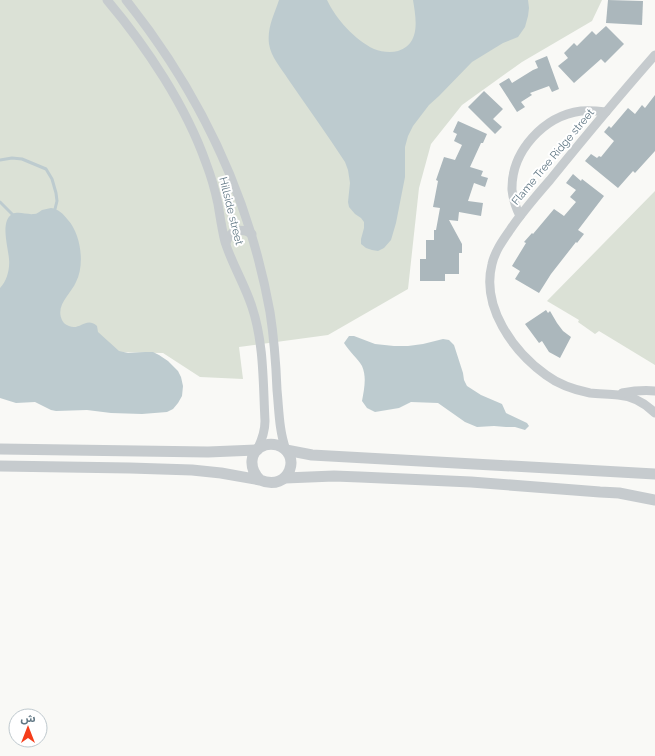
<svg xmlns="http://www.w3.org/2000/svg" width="655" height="756" viewBox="0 0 655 756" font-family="Raleway,'Noto Sans Arabic',sans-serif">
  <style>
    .green { fill: #dbe1d6 }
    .water { fill: #bdcbcf }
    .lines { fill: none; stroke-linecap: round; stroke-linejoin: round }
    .stream { stroke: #bdcbcf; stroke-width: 3 }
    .building { fill: #abb7bc }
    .minor { stroke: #c6cbce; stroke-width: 9 }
    .tertiary { stroke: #c6cbce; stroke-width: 11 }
    .labels { text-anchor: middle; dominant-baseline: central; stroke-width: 4; stroke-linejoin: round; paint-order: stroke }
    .street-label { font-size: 11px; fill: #607784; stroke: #fff }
  </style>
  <rect width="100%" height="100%" fill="#f9f9f6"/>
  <g class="green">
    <path d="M 0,0 L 602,0 L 592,21 L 522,62 L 462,105 L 431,144 L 419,188 L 408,289 L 328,335 L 239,347 L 243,379 L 200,377 L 163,353 L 0,350 Z"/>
    <path d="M 655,191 L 655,365 L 599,331 L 595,334 L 578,322 L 579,320 L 547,301 Z"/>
  </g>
  <g class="water">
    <path d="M 279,0 L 327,0 C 336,19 355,40 374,49 C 381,52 391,53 398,51 C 421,44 416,18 413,0 L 528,0 L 529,8 L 528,16 L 525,27 L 518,37 L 503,43 L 472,62 L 439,96 L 429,105 L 413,126 L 408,136 L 405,147 L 405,177 L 396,223 L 391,240 L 384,248 L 378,251 L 372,250 L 366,248 L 361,244 L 361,239 L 364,228 L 364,222 L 361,218 L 355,214 L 349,207 L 348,202 L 350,183 L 348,170 L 345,162 C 327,134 307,107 288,79 C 281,68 271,57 269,44 C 267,28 274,15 279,0 Z"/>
    <path d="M 51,208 C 59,209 63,214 68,220 C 81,234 85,265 76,282 C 71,294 55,305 62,320 C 63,323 66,325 69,326 C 80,331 86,316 97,326 L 98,332 L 119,351 L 128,353 L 145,352 L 153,352 L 159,355 L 168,361 L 178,371 L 181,377 L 183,386 L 182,396 L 178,403 L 173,409 L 167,412 L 142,414 L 111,413 L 87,410 L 56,411 L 51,410 L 35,402 L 16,403 L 0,398 L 0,288 C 7,281 10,269 9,259 C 8,246 0,222 12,214 C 19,211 27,215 34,214 C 37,214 39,212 42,210 C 45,209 48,209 51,208 Z"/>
    <path d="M 349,336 L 354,336 L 375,344 L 394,346 L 408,346 L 423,344 L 443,339 L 449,340 L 454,345 L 463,373 L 464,380 L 467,386 L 481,395 L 502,404 L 506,413 L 527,423 L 529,426 L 525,430 L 515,427 L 506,427 L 494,426 L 477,427 L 465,422 L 438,403 L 411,402 L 399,408 L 375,412 L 367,408 L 362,401 C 364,390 367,377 362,366 C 358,359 349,351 344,343 Z"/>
  </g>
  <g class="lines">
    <g class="stream">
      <path d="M 0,160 L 12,158 L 22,159 L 46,169 L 52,179 L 56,193 L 57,201 L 55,209"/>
      <path d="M 0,202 L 12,214"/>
    </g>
  </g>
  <g class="building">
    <path d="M 608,0 L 643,1 L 642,25 L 606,23 Z"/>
    <path d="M 606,26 L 624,44 L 605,63 L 601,59 L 574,83 L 558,66 L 568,58 L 564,53 L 574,43 L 577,46 L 592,31 L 596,35 Z"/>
    <path d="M 547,56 L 559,89 L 552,92 L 549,86 L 530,93 L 532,95 L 521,102 L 525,107 L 517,112 L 499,84 L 509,78 L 512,83 L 533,70 L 538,68 L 535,61 Z"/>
    <path d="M 484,91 L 503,109 L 493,119 L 502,127 L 495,134 L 468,107 Z"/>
    <path d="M 655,95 L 655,151 L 635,173 L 633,171 L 618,188 L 585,161 L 591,154 L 597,158 L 599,156 L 601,157 L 614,141 L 604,132 L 609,126 L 611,128 L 628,108 L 635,114 L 642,105 L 645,108 Z"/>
    <path d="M 458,121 L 487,134 L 483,143 L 481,143 L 470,167 L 483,171 L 481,176 L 488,178 L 485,187 L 474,183 L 468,201 L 483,203 L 481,216 L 459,212 L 458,221 L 449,220 L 462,244 L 462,253 L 459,253 L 459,274 L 445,274 L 445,281 L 420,281 L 420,259 L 426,259 L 426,240 L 434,240 L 434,230 L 436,230 L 440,208 L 433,207 L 438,181 L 436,180 L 444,157 L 455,160 L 462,145 L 454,141 L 457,134 L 453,132 Z"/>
    <path d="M 573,174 L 581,181 L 582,179 L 604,196 L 578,230 L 584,234 L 577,243 L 576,242 L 551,274 L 539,293 L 515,279 L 520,271 L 512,266 L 526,243 L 524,242 L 532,233 L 533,234 L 554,209 L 564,216 L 576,202 L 570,197 L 576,190 L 566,183 Z"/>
    <path d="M 546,310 L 548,313 L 550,311 L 557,323 L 563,331 L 571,337 L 560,358 L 549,352 L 542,341 L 539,343 L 525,324 Z"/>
  </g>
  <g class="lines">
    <g class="minor">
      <path d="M 107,0 C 146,46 186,106 206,163 C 211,176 215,190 218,204 C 220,216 222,230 225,242 C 232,264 245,285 252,307 C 264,343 263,383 265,421 C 265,432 262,440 257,450"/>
      <path d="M 126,0 C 200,93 249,195 270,312 C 274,338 276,364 277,390 C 279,410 279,431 286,450"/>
      <path d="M 655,55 C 619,96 584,138 550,180 C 536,196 522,212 510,230 C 503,240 495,251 492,264 C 481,307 513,351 546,375 C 558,384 575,390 590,393 C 599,394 609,394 618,395 C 632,396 645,403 655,413"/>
      <path d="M 520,216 C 516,208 513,199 512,190 C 511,151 544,116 581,111 C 589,110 598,111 606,112"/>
      <path d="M 226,243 C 230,230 240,227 252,234"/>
      <path d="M 622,393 C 633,391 644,390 655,391"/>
    </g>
    <g class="tertiary">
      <path d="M 0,449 L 208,452 L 257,450"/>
      <path d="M 286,450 L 312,455 L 655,474"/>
      <path d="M 0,466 L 130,468 L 192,470 L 221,473 L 260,480 C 290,493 303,453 277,445 C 273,444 269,444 265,445 C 248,451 249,469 260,480"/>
      <path d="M 285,478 L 334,476 L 360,477 L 471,482 L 600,492 L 619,493 L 655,500"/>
    </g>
  </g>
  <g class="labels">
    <g class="street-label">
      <text transform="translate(553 157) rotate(-50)">Flame Tree Ridge street</text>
      <text transform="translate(231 211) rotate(76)">Hillside street</text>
    </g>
  </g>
  <g transform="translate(28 728)"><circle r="19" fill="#ffffff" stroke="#bfc9ce"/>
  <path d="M0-3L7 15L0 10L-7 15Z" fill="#f53d1a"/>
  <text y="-6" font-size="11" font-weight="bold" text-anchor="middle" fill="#607784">ش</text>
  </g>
</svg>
